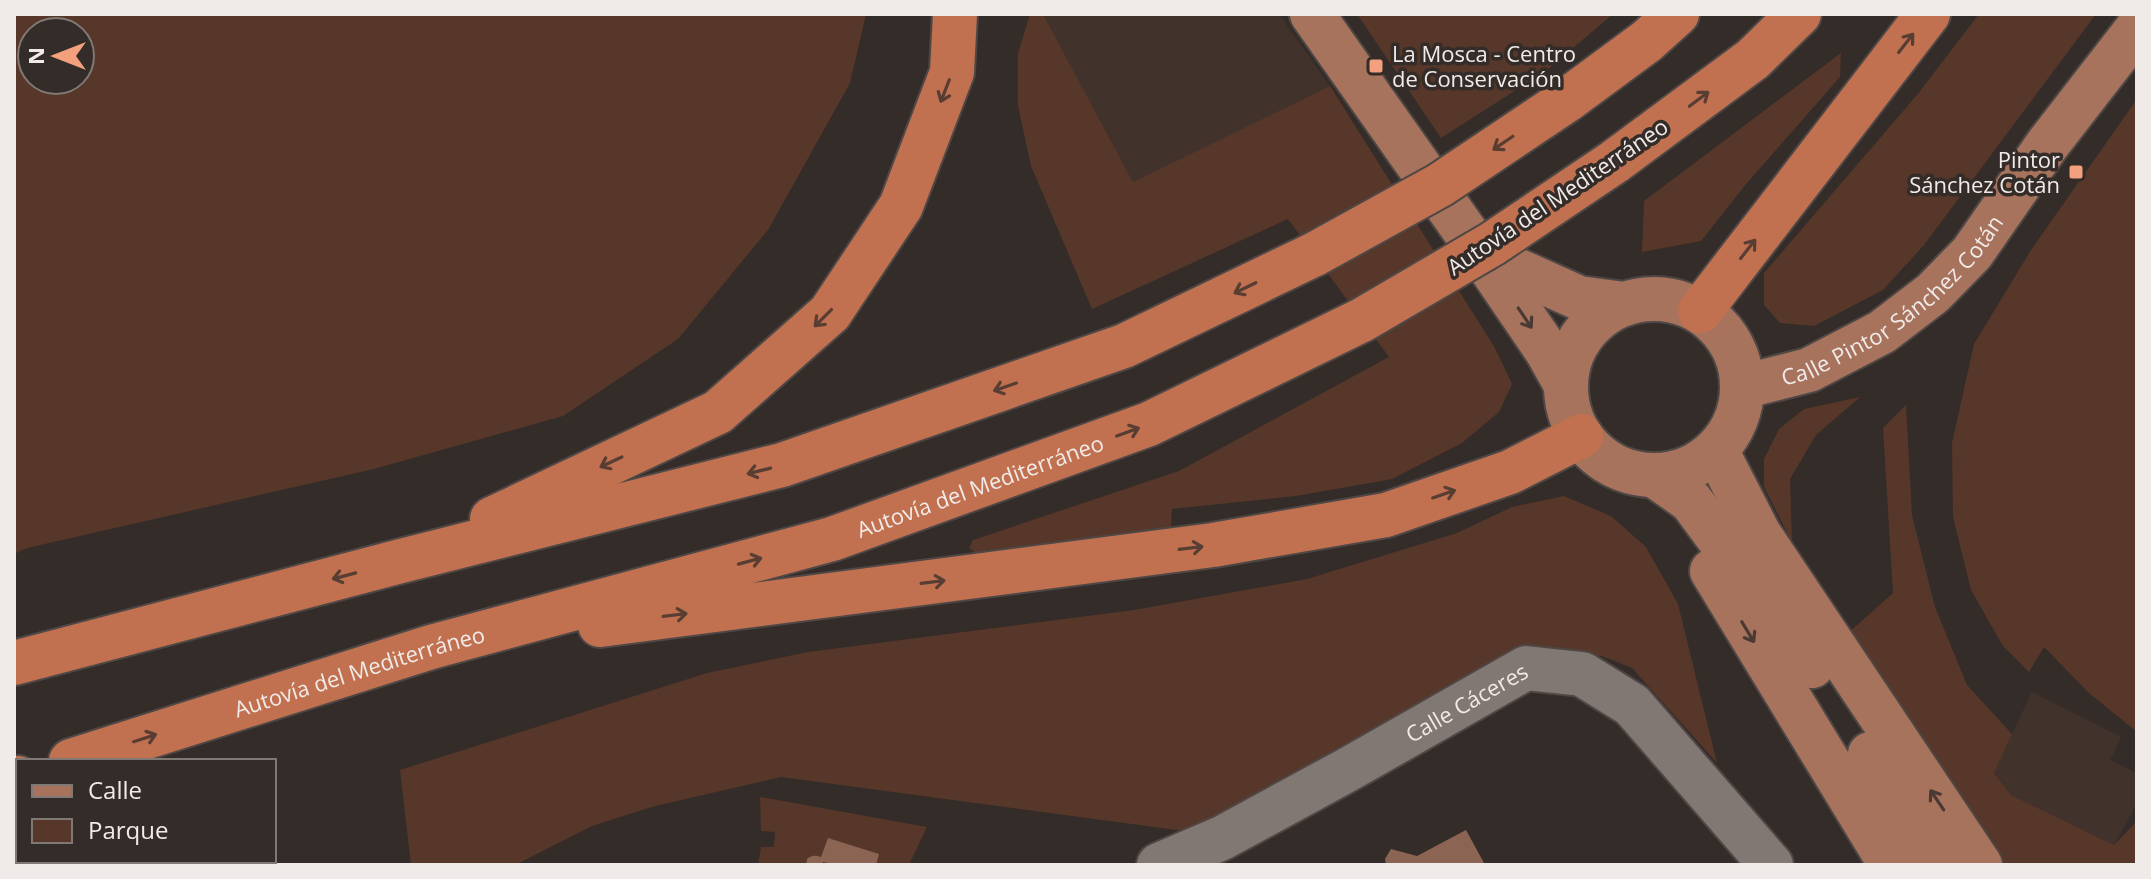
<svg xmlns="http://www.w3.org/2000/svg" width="2151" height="879" viewBox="0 0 2151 879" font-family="'Open Sans',sans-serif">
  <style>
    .built { fill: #41332c }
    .green { fill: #573729; fill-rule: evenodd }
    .water { fill: #8b6453 }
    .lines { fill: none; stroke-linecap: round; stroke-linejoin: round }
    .minor-casing { stroke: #4e4745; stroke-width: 48 }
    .major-casing { stroke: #4e4745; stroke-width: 48 }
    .highway-casing { stroke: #4e4745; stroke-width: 48 }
    .minor { stroke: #817773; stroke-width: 44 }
    .major { stroke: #a7735d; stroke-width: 44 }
    .highway { stroke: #c1714f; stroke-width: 44 }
    .highway-bridge-casing { stroke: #4e4745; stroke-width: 48; stroke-linecap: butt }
    .highway-bridge { stroke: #c1714f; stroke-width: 44 }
    .oneway { stroke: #573d32 }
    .oneway2 { stroke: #4b3a33 }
    .poi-dot { fill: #f2a07e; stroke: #342c28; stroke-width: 3 }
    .labels { text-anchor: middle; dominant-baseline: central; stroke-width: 7; stroke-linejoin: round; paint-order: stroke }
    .poi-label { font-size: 22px; fill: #f0eae8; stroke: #342c28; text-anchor: start }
    .street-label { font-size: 22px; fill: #f0eae8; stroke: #342c28 }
  </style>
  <rect width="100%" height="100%" fill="#342c28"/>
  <g class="built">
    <path d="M 1043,14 L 1279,14 L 1330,86 L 1133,182 Z"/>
    <path d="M 2032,692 L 2121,737 L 2110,760 L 2137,773 L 2137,803 L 2114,845 L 2011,795 L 1994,772 Z"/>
  </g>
  <g class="green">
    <path d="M 14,14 L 866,14 L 850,83 L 768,230 L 678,339 L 563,416 L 374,469 L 27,548 L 14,554 ZM 80,32 L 80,80 L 32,80 L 32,32 Z"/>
    <path d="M 1030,14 L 1043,14 L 1133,182 L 1330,86 L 1495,348 L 1512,384 L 1499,412 L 1462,443 L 1392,479 L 1296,496 L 1172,509 L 1171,528 L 977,554 L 969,548 L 973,540 L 1179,471 L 1389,357 L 1288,219 L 1092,309 L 1031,166 L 1018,106 L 1018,53 Z"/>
    <path d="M 1357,14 L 1613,14 L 1546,71 L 1441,138 Z"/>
    <path d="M 1979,14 L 2096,14 L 1924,245 L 1883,290 L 1814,326 L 1780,323 L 1764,305 L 1764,273 L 1917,95 Z"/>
    <path d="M 1841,53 L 1840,77 L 1747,183 L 1701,241 L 1642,252 L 1644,201 Z"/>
    <path d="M 2137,99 L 2137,732 L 2089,693 L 2044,647 L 2029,672 L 2003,646 L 1971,590 L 1953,517 L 1952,443 L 1974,344 L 2031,250 Z"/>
    <path d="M 1860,397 L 1816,435 L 1790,479 L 1792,542 L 1764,487 L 1764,459 L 1779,429 L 1804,409 Z"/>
    <path d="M 1906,405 L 1912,515 L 1935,607 L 1967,685 L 2012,734 L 1994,773 L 2011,795 L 2114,845 L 2137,821 L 2137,865 L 1988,865 L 1847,634 L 1893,593 L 1883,428 Z"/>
    <path d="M 1564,496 L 1611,516 L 1646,547 L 1678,604 L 1717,763 L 1632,668 L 1602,656 L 1559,652 L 1272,791 L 1184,831 L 781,777 L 655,806 L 592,826 L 515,865 L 411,865 L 400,770 L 707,673 L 808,652 L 1134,610 L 1307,579 L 1457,533 L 1512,507 Z"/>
    <path d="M 760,797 L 927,827 L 909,865 L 876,865 L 878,854 L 807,859 L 806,865 L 758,865 L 761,847 L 774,847 L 775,832 L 761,831 Z"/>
  </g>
  <g class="water">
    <path d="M 1466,830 L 1484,863 L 1481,865 L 1386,865 L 1385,859 L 1391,849 L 1417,856 Z"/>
    <path d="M 828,838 L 879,854 L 876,865 L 835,865 L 823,862 L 823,865 L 806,865 L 807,859 C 812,855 815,855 821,857 Z"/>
  </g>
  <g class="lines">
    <defs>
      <g id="minor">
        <path id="s1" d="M 1159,865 L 1222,838 L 1347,770 L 1526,668 L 1582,674 L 1632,705 L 1771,865"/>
      </g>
      <g id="major">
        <path d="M 1312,14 L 1481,254 L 1547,351 L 1566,385"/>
        <path d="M 1481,254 L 1579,298 L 1624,304"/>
        <circle cx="1654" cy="387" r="88"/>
        <path id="s2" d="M 1742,387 L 1809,370 L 1882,332 L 1933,293 L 1972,253 L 2047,145 L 2137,29"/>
        <path d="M 1716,450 L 1759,534 L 1980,865"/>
        <path d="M 1654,475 L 1691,501 L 1792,638 L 1812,666"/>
        <path d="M 1712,571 L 1891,865"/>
        <path d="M 1870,754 L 1896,793 L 1937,865"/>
      </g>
      <g id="highway">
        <path d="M 1567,100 L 1647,41 L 1677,14"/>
        <path d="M 1614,162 L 1753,59 L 1799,14"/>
        <path d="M 1700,311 L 1928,14"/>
        <path d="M 492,519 L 718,412 L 830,313 L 901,206 L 952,72 L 955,14"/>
        <path d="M 600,625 L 1213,545 L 1386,515 L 1510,472 L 1581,436"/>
        <path d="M 14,663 L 401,561 L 782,465 L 1124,346 L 1315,254"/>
        <path id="s3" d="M 71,761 L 431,647 L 832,539 L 1149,424 L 1362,320"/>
        <path d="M 14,779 L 18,778"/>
      </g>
    </defs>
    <use href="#minor" class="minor-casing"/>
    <use href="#major" class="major-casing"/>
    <use href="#highway" class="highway-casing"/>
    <use href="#minor" class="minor"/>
    <use href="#major" class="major"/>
    <use href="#highway" class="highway"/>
    <defs>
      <g id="highway-bridge">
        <path d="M 1315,254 L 1440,185 L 1567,100"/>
        <path d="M 1362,320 L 1492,244 L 1614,162"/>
      </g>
    </defs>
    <use href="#highway-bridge" class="highway-bridge-casing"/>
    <use href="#highway-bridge" class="highway-bridge"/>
  </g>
  <defs><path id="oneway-shaft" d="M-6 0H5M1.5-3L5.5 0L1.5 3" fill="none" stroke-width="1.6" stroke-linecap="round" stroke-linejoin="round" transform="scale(2)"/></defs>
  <g class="oneway">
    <use href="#oneway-shaft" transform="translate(1906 43) rotate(-52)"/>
    <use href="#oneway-shaft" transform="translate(945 91) rotate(111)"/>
    <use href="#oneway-shaft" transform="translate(1699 99) rotate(-37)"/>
    <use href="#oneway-shaft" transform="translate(1503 143) rotate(146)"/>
    <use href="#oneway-shaft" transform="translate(1748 249) rotate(-52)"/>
    <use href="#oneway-shaft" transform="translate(1245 288) rotate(154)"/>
    <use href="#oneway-shaft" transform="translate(823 318) rotate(135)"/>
    <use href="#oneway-shaft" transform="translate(1005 387) rotate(161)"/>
    <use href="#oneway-shaft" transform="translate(1128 432) rotate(-20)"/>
    <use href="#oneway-shaft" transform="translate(611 462) rotate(155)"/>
    <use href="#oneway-shaft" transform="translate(759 471) rotate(166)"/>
    <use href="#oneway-shaft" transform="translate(1444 494) rotate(-19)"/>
    <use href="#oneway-shaft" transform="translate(1191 548) rotate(-7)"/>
    <use href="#oneway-shaft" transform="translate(750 561) rotate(-15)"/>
    <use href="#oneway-shaft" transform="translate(344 576) rotate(165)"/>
    <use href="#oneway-shaft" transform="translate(933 582) rotate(-7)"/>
    <use href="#oneway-shaft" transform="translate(675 615) rotate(-7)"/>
    <use href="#oneway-shaft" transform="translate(145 738) rotate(-18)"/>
  </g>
  <g class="oneway2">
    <use href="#oneway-shaft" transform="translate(1525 318) rotate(56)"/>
    <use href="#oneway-shaft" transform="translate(1748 632) rotate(59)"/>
    <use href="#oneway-shaft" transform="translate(1937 800) rotate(-124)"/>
  </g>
  <g class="poi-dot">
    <rect x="1368" y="58" width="16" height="16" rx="4"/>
    <rect x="2068" y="164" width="16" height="16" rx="4"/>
  </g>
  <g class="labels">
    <g class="poi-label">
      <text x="1392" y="53">La Mosca - Centro<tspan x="1392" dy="25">de Conservación</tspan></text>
      <text x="2060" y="159" text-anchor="end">Pintor<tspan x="2060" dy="25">Sánchez Cotán</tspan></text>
    </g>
    <g class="street-label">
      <text transform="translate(1557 196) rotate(-34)">Autovía del Mediterráneo</text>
      <text stroke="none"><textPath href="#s2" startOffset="178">Calle Pintor Sánchez Cotán</textPath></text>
      <text stroke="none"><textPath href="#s3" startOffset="950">Autovía del Mediterráneo</textPath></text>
      <text stroke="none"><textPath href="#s3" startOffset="302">Autovía del Mediterráneo</textPath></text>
      <text stroke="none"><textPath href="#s1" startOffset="348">Calle Cáceres</textPath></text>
    </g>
  </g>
  <rect width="2151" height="879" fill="none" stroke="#f0eae8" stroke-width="32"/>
  <rect x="16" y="759" width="260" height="104" fill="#342c28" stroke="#7f7875" stroke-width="2"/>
  <rect x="32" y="785" width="40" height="12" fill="#a7735d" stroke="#7f7875" stroke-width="2"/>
  <text x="88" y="799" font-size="24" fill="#f0eae8">Calle</text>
  <rect x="32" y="819" width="40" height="24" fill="#573729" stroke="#7f7875" stroke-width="2"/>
  <text x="88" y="839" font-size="24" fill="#f0eae8">Parque</text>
  <g transform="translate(56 56) rotate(270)"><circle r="38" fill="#342c28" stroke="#7f7875" stroke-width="2"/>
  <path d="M0-6L14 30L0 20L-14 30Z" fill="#f2a07e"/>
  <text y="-12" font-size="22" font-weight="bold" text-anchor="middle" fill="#f0eae8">N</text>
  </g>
</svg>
